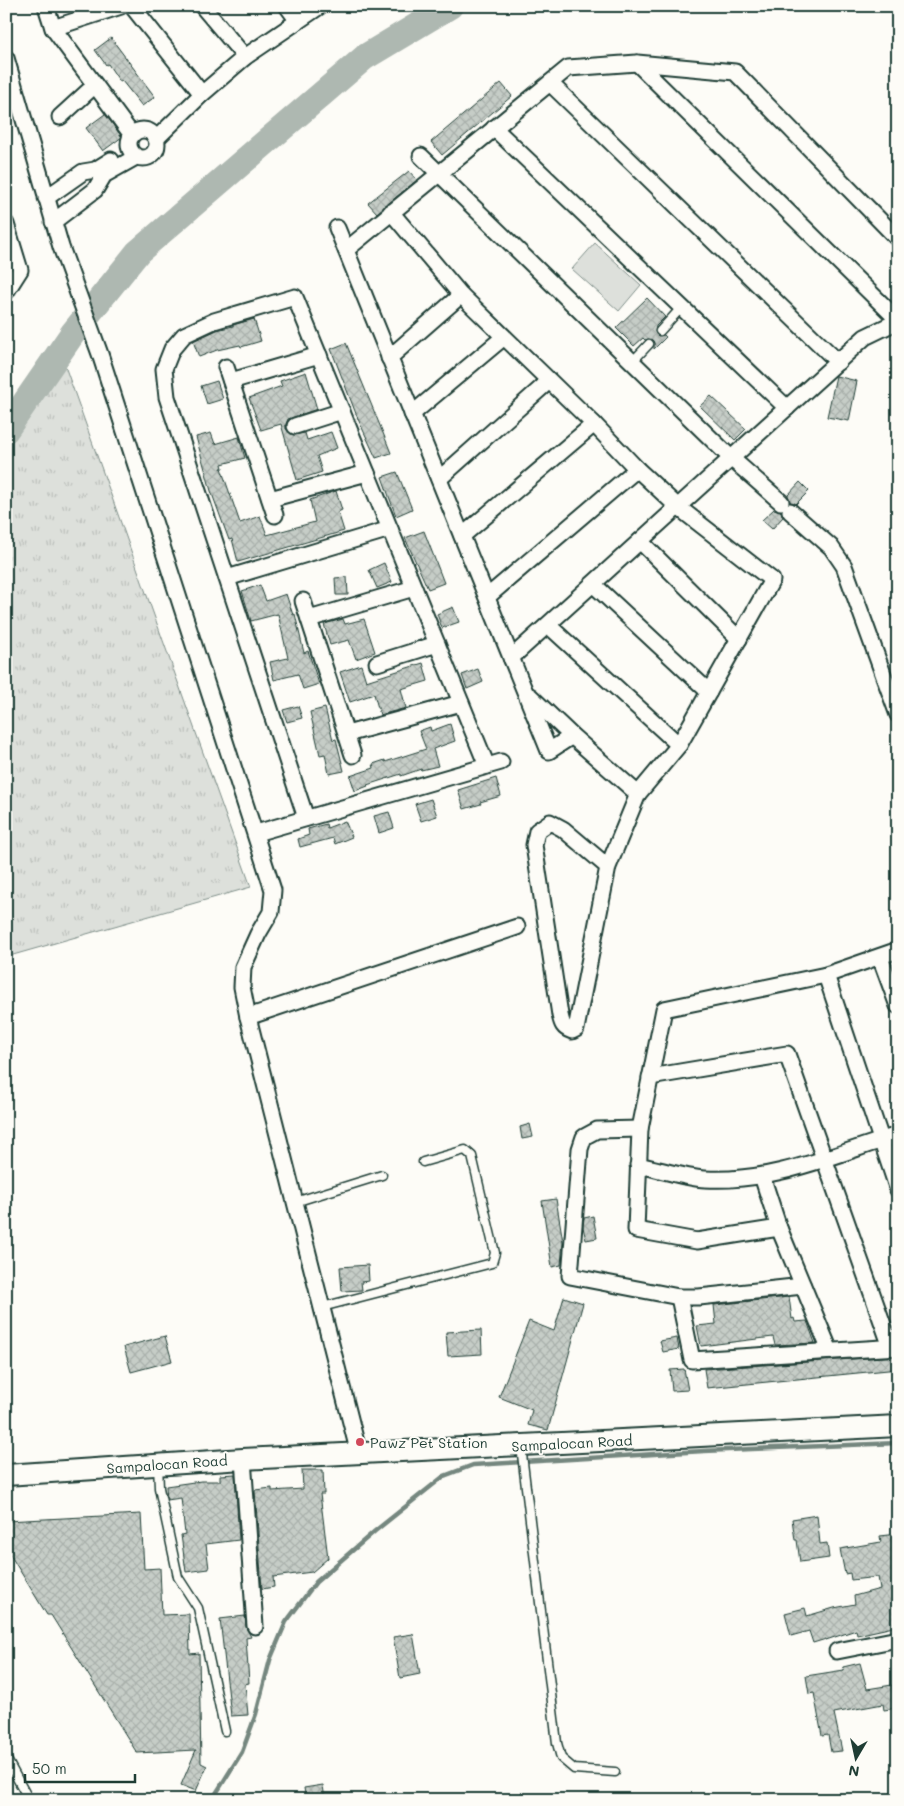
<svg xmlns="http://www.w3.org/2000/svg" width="904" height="1806" viewBox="0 0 904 1806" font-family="Mali,sans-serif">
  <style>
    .grass { fill: url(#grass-tufts); stroke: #7e8e88 }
    .garden { fill: #dde0db; stroke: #7e8e88 }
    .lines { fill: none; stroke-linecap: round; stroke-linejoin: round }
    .stream { stroke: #75877f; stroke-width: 4.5 }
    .river { stroke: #aeb8b1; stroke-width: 26 }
    .building { fill: url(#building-cross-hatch); stroke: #1f3d34 }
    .lane-casing { stroke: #1f3d34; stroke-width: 11 }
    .street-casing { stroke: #1f3d34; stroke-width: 19 }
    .secondary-casing { stroke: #1f3d34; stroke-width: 24 }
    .lane { stroke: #fdfcf7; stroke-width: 8 }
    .street { stroke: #fdfcf7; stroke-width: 15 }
    .secondary { stroke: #fdfcf7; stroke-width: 20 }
    .poi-dot { fill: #d1495b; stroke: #fdfcf7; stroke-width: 2 }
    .labels { text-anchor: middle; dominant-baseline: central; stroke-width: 4; stroke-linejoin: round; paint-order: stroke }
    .poi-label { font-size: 14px; fill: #1f3d34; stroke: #fdfcf7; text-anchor: start }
    .street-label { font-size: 14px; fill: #1f3d34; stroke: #fdfcf7 }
  </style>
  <defs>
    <pattern id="grass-tufts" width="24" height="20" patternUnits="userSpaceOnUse" patternTransform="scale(1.25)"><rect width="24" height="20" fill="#dde0db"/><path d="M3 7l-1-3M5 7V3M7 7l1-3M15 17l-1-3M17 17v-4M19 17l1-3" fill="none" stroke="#bdc1bd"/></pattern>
    <pattern id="building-cross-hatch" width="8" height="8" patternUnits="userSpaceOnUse" patternTransform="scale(1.25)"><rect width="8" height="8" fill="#c6cdc7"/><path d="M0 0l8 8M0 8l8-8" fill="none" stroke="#aab1ac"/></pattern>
  </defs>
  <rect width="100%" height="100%" fill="#fdfcf7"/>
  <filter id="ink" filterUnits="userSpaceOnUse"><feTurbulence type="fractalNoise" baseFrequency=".02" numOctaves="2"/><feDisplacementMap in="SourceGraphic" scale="10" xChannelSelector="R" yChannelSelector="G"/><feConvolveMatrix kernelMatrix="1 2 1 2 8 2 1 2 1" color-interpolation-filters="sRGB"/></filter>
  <g filter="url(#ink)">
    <path class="grass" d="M 60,352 L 251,887 L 6,957 L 6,430 Z"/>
    <path class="garden" d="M 595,243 L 641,285 L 619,311 L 572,269 Z"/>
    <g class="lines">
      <path class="stream" d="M 212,1800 L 242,1752 L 256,1714 L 270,1660 L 286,1622 L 316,1582 L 375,1531 L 444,1476 L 473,1465 L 704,1451 L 898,1443"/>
      <path class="river" d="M 6,430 L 73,333 L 138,252 L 365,57 L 450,6"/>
    </g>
    <g class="building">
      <path d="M 111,38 L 155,97 L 142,106 L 122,81 L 120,82 L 108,64 L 106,65 L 95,50 Z"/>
      <path d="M 501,83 L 512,96 L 442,155 L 431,142 Z"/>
      <path d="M 105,114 L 122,137 L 103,151 L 86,128 Z"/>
      <path d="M 409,171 L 417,180 L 377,213 L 368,203 Z"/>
      <path d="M 647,298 L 665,317 L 656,326 L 655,332 L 658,336 L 664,335 L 666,337 L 654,349 L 654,343 L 652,340 L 648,339 L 645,340 L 643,338 L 634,346 L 616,328 Z"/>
      <path d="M 254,319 L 261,341 L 241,347 L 240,345 L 217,350 L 199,357 L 193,341 L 217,330 L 233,326 L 233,325 Z"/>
      <path d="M 346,343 L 383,433 L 391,453 L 376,458 L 358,419 L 331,349 Z"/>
      <path d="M 306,372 L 317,409 L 288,419 L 286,424 L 286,429 L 293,435 L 305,433 L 307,440 L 331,432 L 337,448 L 317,456 L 322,472 L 297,480 L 281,424 L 261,430 L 249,398 L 282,386 L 280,381 Z"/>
      <path d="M 836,376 L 857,381 L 849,421 L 827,417 Z"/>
      <path d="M 217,381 L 223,399 L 207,404 L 201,386 Z"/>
      <path d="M 711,396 L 746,429 L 735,440 L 700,406 Z"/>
      <path d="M 211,433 L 215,444 L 239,437 L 245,458 L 222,464 L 223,468 L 221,468 L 240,523 L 260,516 L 267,535 L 315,522 L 310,500 L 336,491 L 342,510 L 338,512 L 344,531 L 238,562 L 232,539 L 229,540 L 211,491 L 196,437 Z"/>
      <path d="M 397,472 L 412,509 L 396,516 L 382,477 Z"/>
      <path d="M 800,482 L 809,491 L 796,504 L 790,502 L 788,495 Z"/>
      <path d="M 774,509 L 781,511 L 783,517 L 772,529 L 762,520 Z"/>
      <path d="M 424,531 L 444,583 L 428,589 L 405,538 Z"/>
      <path d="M 384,563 L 392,582 L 377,588 L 369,570 Z"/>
      <path d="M 347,577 L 348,595 L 336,595 L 335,578 Z"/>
      <path d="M 260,585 L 266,601 L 286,594 L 293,615 L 295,614 L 304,653 L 308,651 L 319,684 L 303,689 L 298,674 L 274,680 L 270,662 L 288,658 L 278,614 L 251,621 L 242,591 Z"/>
      <path d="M 453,607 L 459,622 L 442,628 L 437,614 Z"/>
      <path d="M 343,619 L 345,624 L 364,619 L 375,652 L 356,659 L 349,640 L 330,645 L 324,624 Z"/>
      <path d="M 423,663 L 428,681 L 401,689 L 406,708 L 380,715 L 374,694 L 350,702 L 340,672 L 361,665 L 366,681 Z"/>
      <path d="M 478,669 L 483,682 L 467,689 L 462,675 Z"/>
      <path d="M 298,706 L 302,718 L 287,722 L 283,710 Z"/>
      <path d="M 325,708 L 333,740 L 336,739 L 344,771 L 329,774 L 325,754 L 320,755 L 310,712 Z"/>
      <path d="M 450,724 L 455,741 L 433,749 L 438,766 L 421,770 L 421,769 L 401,776 L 401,774 L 367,785 L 368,786 L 355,791 L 350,776 L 374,768 L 373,764 L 385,760 L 385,762 L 426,749 L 419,731 L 430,727 L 431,731 Z"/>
      <path d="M 496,778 L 501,796 L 480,802 L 481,804 L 464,809 L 458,790 Z"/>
      <path d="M 431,799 L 437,816 L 421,821 L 415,804 Z"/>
      <path d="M 389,812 L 394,828 L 379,833 L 374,816 Z"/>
      <path d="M 345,821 L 352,837 L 335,844 L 333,838 L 300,847 L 298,839 L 309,835 L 308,829 L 326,824 L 327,828 Z"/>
      <path d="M 530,1124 L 533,1137 L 522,1139 L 520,1127 Z"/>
      <path d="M 556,1199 L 563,1242 L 561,1265 L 552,1267 L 542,1201 Z"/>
      <path d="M 593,1216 L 597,1238 L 586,1240 L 583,1227 L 584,1218 Z"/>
      <path d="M 368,1265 L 369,1281 L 361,1282 L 362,1290 L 342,1291 L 340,1267 Z"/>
      <path d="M 564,1297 L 583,1303 L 548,1430 L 528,1425 L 532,1410 L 499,1397 L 529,1321 L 554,1331 Z"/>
      <path d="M 789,1297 L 792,1319 L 794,1318 L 795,1322 L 807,1321 L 815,1343 L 775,1345 L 773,1337 L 701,1346 L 697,1326 L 716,1324 L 714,1305 Z"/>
      <path d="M 481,1330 L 482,1354 L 448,1356 L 446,1332 Z"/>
      <path d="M 165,1336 L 172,1361 L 131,1372 L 124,1347 Z"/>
      <path d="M 677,1338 L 679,1349 L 663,1352 L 660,1341 Z"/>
      <path d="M 898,1356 L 898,1369 L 707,1388 L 704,1369 Z"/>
      <path d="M 684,1369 L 688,1390 L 672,1391 L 670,1370 Z"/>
      <path d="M 302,1470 L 323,1470 L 324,1494 L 320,1494 L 328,1558 L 312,1572 L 273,1577 L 274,1587 L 262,1589 L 255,1490 L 272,1488 L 272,1491 L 303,1489 Z"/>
      <path d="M 235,1474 L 239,1540 L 206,1544 L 209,1569 L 186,1572 L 181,1535 L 185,1534 L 181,1498 L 167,1500 L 166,1486 L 201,1481 L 220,1481 L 220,1475 Z"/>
      <path d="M 141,1514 L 144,1569 L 160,1568 L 162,1615 L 189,1614 L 190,1654 L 199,1653 L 201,1763 L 207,1766 L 196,1791 L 181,1785 L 196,1750 L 137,1753 L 51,1615 L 47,1615 L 6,1548 L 6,1521 Z"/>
      <path d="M 817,1515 L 820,1544 L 827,1543 L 829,1558 L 800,1562 L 797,1540 L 795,1540 L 792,1519 Z"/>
      <path d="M 898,1534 L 898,1626 L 857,1635 L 856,1630 L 826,1640 L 826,1639 L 813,1643 L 809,1631 L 791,1636 L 785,1613 L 805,1608 L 807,1616 L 834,1608 L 855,1604 L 854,1596 L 880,1589 L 878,1577 L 851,1580 L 850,1573 L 845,1574 L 840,1549 L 881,1542 L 880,1536 Z"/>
      <path d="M 245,1616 L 246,1627 L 251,1637 L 246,1638 L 249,1683 L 245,1684 L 248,1715 L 231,1716 L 220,1619 Z"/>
      <path d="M 413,1634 L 420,1674 L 400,1678 L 393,1637 Z"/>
      <path d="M 860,1663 L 867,1689 L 892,1685 L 897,1708 L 884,1710 L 883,1704 L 834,1713 L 842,1751 L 831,1752 L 828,1735 L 822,1736 L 814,1693 L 809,1694 L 806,1676 L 844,1670 L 843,1667 Z"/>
      <path d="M 323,1785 L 325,1800 L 306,1800 L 304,1788 Z"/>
    </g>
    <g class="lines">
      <defs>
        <g id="lane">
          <path d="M 660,331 L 682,307"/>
          <path d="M 632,362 L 649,344"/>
          <path d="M 295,1202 L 382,1175"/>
          <path d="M 322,1307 L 492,1263 L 495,1253 L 472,1156 L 465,1150 L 423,1162"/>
          <path d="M 521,1446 L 557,1743 L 561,1758 L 574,1769 L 615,1772"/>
          <path d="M 158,1465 L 159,1488 L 178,1577 L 198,1608 L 225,1731"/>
          <path d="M 6,1758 L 29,1800"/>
        </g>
        <g id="street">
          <path d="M 46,6 L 53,28 L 132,135"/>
          <path d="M 132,6 L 202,94"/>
          <path d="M 202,6 L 245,57"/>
          <path d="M 287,6 L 298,21"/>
          <path d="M 53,28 L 121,6"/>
          <path d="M 6,58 L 61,247 L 100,354 L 273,890 L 271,912 L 258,934 L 243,967 L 242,987 L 248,1017 L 359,1454"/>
          <path d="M 637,63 L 898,320"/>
          <path d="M 550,83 L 838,362"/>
          <path d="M 60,117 L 95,85"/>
          <path d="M 494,128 L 787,408"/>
          <circle cx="143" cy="144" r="14"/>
          <path d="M 156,139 L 202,94 L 245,57 L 320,6"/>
          <path d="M 421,156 L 731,458 L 781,502"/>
          <path d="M 46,198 L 83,172 L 95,170 L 111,160"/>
          <path d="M 391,212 L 461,295 L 594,424 L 637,469 L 678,507 L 772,580 L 679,745 L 638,794 L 608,867 L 576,1029 L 572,1031 C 563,1028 562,1024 560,1015 L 534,845 L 537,831 L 550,822 L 563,829 L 608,867"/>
          <path d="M 53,222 L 95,190 L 104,175 L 136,157"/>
          <path d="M 6,224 L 20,270 L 6,292"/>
          <path d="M 337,228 L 549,751 L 572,736"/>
          <path d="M 346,250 L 568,68 L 637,63 L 735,72 L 898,239"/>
          <path d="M 389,358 L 461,295"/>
          <path d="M 226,367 L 275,515"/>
          <path d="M 231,381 L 319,355"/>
          <path d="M 412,414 L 504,337"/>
          <path d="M 295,426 L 342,411"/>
          <path d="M 439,479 L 549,381"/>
          <path d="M 270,499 L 367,473"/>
          <path d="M 790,511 L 831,547 L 844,566 L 898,715"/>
          <path d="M 462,536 L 594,424"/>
          <path d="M 640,541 L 739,639"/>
          <path d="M 227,578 L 390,529"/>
          <path d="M 593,584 L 709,692"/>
          <path d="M 487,597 L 637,469"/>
          <path d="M 303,601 L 353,755"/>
          <path d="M 309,619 L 414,588"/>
          <path d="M 548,625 L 679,745"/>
          <path d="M 511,658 L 865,337 L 898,321"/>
          <path d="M 377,663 L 437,644"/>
          <path d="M 530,696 L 572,736 L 638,794"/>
          <path d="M 347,734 L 461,703"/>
          <path d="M 306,818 L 167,397 L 164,369 L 172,349 L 184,335 L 214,321 L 295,297 L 487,766"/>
          <path d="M 256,833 L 501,762"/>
          <path d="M 880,957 L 898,1006"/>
          <path d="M 826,975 L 898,1190"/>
          <path d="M 248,1017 L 517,927"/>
          <path d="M 650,1077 L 787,1054 L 891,1347"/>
          <path d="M 640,1129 L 597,1130 L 584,1137 L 580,1149 L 570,1276 L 679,1297 L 699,1297 L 803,1286"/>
          <path d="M 638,1165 C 659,1169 685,1178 705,1179 C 772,1183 835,1154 898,1135"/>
          <path d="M 762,1176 L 779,1228 L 830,1351"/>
          <path d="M 779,1228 L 697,1241 L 636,1230 L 640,1129 L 664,1009 L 826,975 L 898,950"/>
          <path d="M 679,1297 L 692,1360 L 898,1347"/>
          <path d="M 243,1459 L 255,1626"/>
          <path d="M 837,1651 L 898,1639"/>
        </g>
        <path id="secondary" d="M 6,1475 L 243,1459 L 898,1426"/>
      </defs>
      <use href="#lane" class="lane-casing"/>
      <use href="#street" class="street-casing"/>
      <use href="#secondary" class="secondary-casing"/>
      <use href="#lane" class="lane"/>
      <use href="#street" class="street"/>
      <use href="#secondary" class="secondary"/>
    </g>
  </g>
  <circle class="poi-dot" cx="360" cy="1442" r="5"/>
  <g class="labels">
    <g class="poi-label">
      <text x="370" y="1442">Pawz Pet Station</text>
    </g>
    <g class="street-label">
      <text transform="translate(572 1443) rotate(-3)">Sampalocan Road</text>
      <text transform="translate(167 1464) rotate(-4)">Sampalocan Road</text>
    </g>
  </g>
  <rect width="904" height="1806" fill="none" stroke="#fdfcf7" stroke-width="25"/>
  <rect x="12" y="12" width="879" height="1781" fill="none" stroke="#1f3d34" stroke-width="2" filter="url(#ink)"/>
  <g transform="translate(856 1758) rotate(189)" stroke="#fdfcf7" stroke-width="4" paint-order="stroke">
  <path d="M0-4L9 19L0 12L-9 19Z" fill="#1f3d34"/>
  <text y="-8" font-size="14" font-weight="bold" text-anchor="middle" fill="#1f3d34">N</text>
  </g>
  <path d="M25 1774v8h110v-8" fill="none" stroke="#1f3d34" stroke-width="2.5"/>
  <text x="32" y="1774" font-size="15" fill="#1f3d34" stroke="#fdfcf7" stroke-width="4" paint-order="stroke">50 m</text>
</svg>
